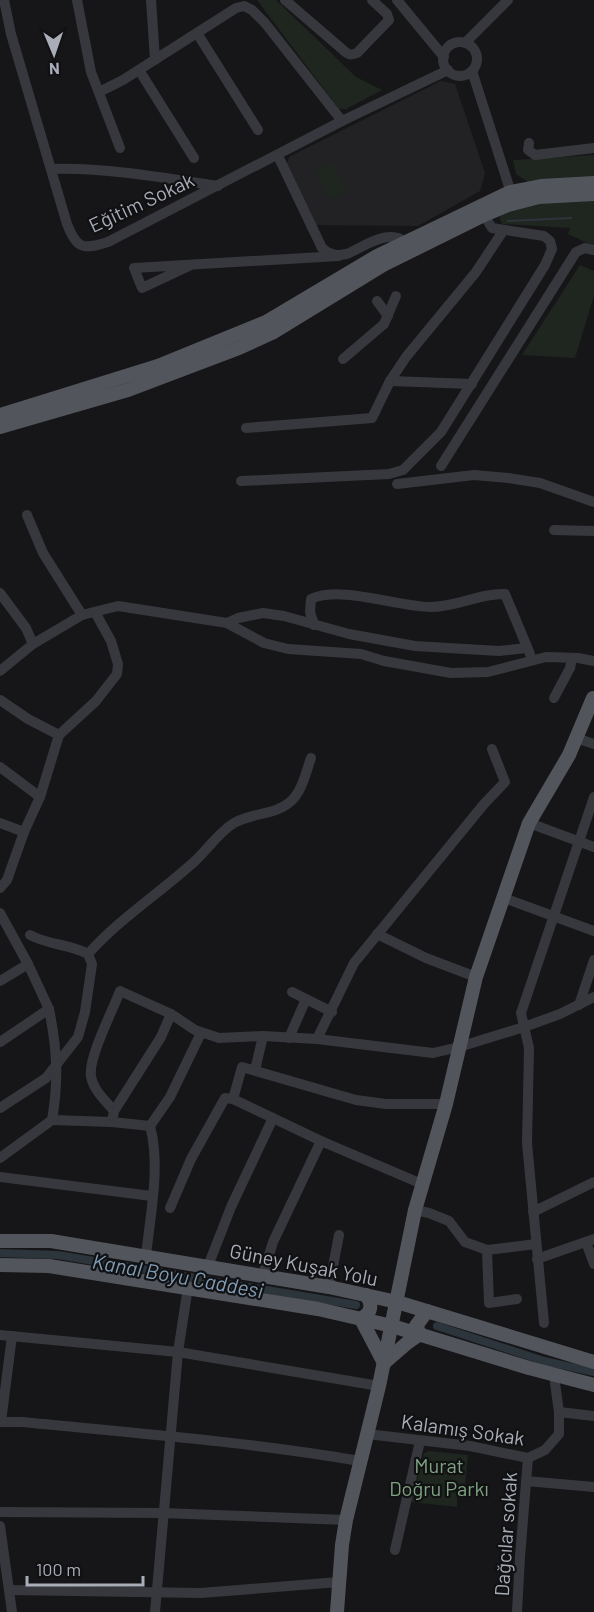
<svg xmlns="http://www.w3.org/2000/svg" width="594" height="1612" viewBox="0 0 594 1612" font-family="Barlow,sans-serif">
  <style>
    .built { fill: #222225 }
    .green { fill: #1e261f }
    .lines { fill: none; stroke-linecap: round; stroke-linejoin: round }
    .stream { stroke: #2c353c; stroke-width: 2 }
    .canal { stroke: #2c353c; stroke-width: 8 }
    .minor { stroke: #37383d; stroke-width: 10 }
    .major { stroke: #53555c; stroke-width: 14 }
    .labels { text-anchor: middle; dominant-baseline: central; stroke-width: 4.5; stroke-linejoin: round; paint-order: stroke }
    .street-label { font-size: 20px; fill: #a8adb8; stroke: #111113 }
    .park-label { font-size: 20px; fill: #7fa381; stroke: #111113 }
    .water-label { font-size: 21px; font-style: italic; fill: #7f9bb3; stroke: #111113 }
  </style>
  <rect width="100%" height="100%" fill="#161618"/>
  <path class="built" d="M 441,81 L 455,84 L 485,173 L 480,191 L 418,226 L 314,225 L 286,166 L 289,157 Z"/>
  <g class="green">
    <path d="M 257,0 L 276,0 L 356,77 L 382,90 L 346,109 L 339,109 Z"/>
    <path d="M 594,155 L 594,178 L 528,182 L 516,174 L 513,160 Z"/>
    <path d="M 333,162 L 346,192 L 329,200 L 316,170 Z"/>
    <path d="M 564,199 L 594,199 L 594,246 L 568,234 L 570,228 L 502,224 L 499,215 L 529,206 Z"/>
    <path d="M 580,265 L 594,271 L 594,296 L 575,358 L 522,355 Z"/>
    <path d="M 429,1451 L 468,1455 L 465,1486 L 457,1487 L 457,1507 L 411,1502 L 424,1453 Z"/>
  </g>
  <g class="lines">
    <path class="stream" d="M 508,221 L 571,218"/>
    <g class="canal">
      <path d="M 0,1253 L 58,1255 L 356,1305"/>
      <path d="M 437,1326 L 544,1361 L 594,1372"/>
    </g>
    <g class="minor">
      <path d="M 4,0 L 11,34 L 67,224 C 77,249 83,250 108,242 L 342,121 L 448,70"/>
      <path d="M 77,0 L 91,72 L 120,148"/>
      <path d="M 151,0 L 155,60"/>
      <path d="M 285,0 L 342,49 C 347,54 350,56 357,53 L 389,20 L 387,14 L 372,0"/>
      <path d="M 397,0 L 444,57"/>
      <path d="M 197,33 L 258,130"/>
      <circle cx="460" cy="59" r="17"/>
      <path d="M 465,43 L 508,0"/>
      <path d="M 139,70 L 194,158"/>
      <path d="M 472,71 L 513,199"/>
      <path d="M 99,92 L 123,80 L 236,8 L 244,6 L 252,10 L 265,23 L 342,121"/>
      <path d="M 529,143 L 528,150 L 535,155 L 594,148"/>
      <path d="M 278,156 L 322,248 C 330,255 336,256 347,254 C 363,247 389,228 405,242"/>
      <path d="M 51,169 C 103,167 166,178 218,186"/>
      <path d="M 191,265 L 142,288 L 134,268 L 339,256"/>
      <path d="M 377,301 L 388,316"/>
      <path d="M 343,359 L 384,324 L 396,296"/>
      <path d="M 390,381 L 472,384"/>
      <path d="M 246,428 L 372,418 L 390,381 L 406,357 L 476,272 L 503,231"/>
      <path d="M 441,466 L 576,252 L 585,248 L 594,250"/>
      <path d="M 241,481 L 389,474 L 403,470 L 441,432 L 545,265 L 552,249 L 550,241 L 544,236 L 492,228 L 484,215"/>
      <path d="M 397,484 L 474,475 L 508,478 L 540,483 L 594,502"/>
      <path d="M 27,515 L 43,553 L 82,615"/>
      <path d="M 554,530 L 594,531"/>
      <path d="M 0,593 L 26,628 L 33,644"/>
      <path d="M 227,623 L 238,618 L 263,613 L 284,616 L 349,634 L 415,646 L 499,651 L 527,648"/>
      <path d="M 314,625 L 310,612 L 311,599 C 341,585 398,607 431,607 C 457,607 480,593 505,594 L 530,654"/>
      <path d="M 0,671 L 33,644 L 82,615 L 118,606 L 227,623 L 264,643 L 288,649 L 361,654 L 384,661 L 451,673 L 488,672 L 546,657 L 578,658 L 594,661"/>
      <path d="M 554,698 L 570,668 L 572,658"/>
      <path d="M 0,700 L 28,719 L 59,735"/>
      <path d="M 576,738 L 594,744"/>
      <path d="M 0,767 L 40,797"/>
      <path d="M 0,823 L 24,832"/>
      <path d="M 529,823 L 594,847"/>
      <path d="M 0,888 L 7,880 L 24,832 L 40,797 L 59,735 L 96,701 L 117,674 L 118,664 L 111,641 L 95,612"/>
      <path d="M 504,898 L 594,931"/>
      <path d="M 0,913 L 28,964 L 49,1009 L 0,1042"/>
      <path d="M 377,934 L 426,958 L 476,977"/>
      <path d="M 88,954 C 120,918 160,893 195,861 C 208,849 219,832 234,823 C 251,813 275,815 290,802 C 302,792 306,772 311,758"/>
      <path d="M 0,981 L 28,964"/>
      <path d="M 292,992 L 332,1012"/>
      <path d="M 579,1005 L 594,960"/>
      <path d="M 289,1038 L 306,999"/>
      <path d="M 317,1039 L 354,963 L 484,804 L 505,782 L 492,749"/>
      <path d="M 255,1070 L 263,1036"/>
      <path d="M 233,1099 L 242,1067 L 356,1100 L 386,1104 L 446,1104"/>
      <path d="M 0,1108 L 46,1078 L 78,1037 L 85,1012 L 92,964 L 88,954 C 70,944 48,945 30,935"/>
      <path d="M 114,1111 C 106,1101 93,1090 91,1076 C 88,1058 113,1010 120,991 L 171,1014 L 195,1030 L 219,1038 L 263,1036 L 317,1039 L 433,1053 L 459,1047 L 524,1027 L 560,1014 L 594,997"/>
      <path d="M 52,1120 L 112,1122 L 114,1111 L 161,1037 L 171,1014"/>
      <path d="M 112,1122 L 150,1126 C 161,1165 150,1216 146,1256"/>
      <path d="M 150,1126 L 170,1097 L 201,1033"/>
      <path d="M 0,1158 L 52,1120 C 59,1080 57,1049 49,1009"/>
      <path d="M 0,1177 L 152,1196"/>
      <path d="M 170,1208 L 191,1159 L 225,1098 L 233,1099 L 321,1141 L 422,1184"/>
      <path d="M 415,1210 L 429,1213 L 449,1221 L 465,1242 L 487,1250 L 536,1244"/>
      <path d="M 533,1212 L 594,1182"/>
      <path d="M 586,1242 L 594,1264"/>
      <path d="M 487,1250 L 489,1303 L 517,1299"/>
      <path d="M 537,1259 L 594,1239"/>
      <path d="M 208,1266 L 231,1207 L 273,1118"/>
      <path d="M 263,1275 L 273,1242 L 321,1141"/>
      <path d="M 329,1287 L 339,1235"/>
      <path d="M 544,1323 L 527,1143 L 529,1048 L 521,1013 L 594,797"/>
      <path d="M 0,1335 L 178,1352 L 379,1386"/>
      <path d="M 559,1412 L 594,1416"/>
      <path d="M 0,1422 L 22,1422 C 135,1433 249,1442 360,1461"/>
      <path d="M 1,1422 L 12,1336"/>
      <path d="M 367,1434 L 470,1446 L 528,1458 L 545,1450 L 559,1434 L 559,1412 L 554,1376"/>
      <path d="M 526,1481 L 594,1487"/>
      <path d="M 0,1512 L 163,1513 L 346,1520"/>
      <path d="M 0,1526 L 12,1612"/>
      <path d="M 395,1550 L 420,1441"/>
      <path d="M 9,1590 L 201,1593 L 339,1582"/>
      <path d="M 155,1612 L 178,1352 L 188,1287"/>
      <path d="M 517,1612 L 520,1557 L 528,1458"/>
    </g>
    <g class="major">
      <path d="M 0,415 L 158,366 L 266,322 L 377,256 L 510,192 L 541,186 L 594,183"/>
      <path d="M 0,427 L 128,390 L 239,348 L 272,333 L 383,265 L 484,215 L 508,205 L 539,197 L 594,194"/>
      <path d="M 0,1241 L 51,1241 L 329,1287 L 397,1302 L 594,1362"/>
      <path d="M 0,1265 L 49,1266 L 318,1309 L 392,1326 L 529,1368 L 594,1385"/>
      <path d="M 366,1295 C 373,1305 372,1312 361,1319 L 384,1363 L 407,1343 L 420,1334 L 416,1326 L 427,1311"/>
      <path d="M 337,1612 L 342,1545 L 346,1520 L 379,1386 L 415,1210 L 446,1104 L 476,977 L 529,823 L 569,755 L 593,698"/>
    </g>
  </g>
  <g class="labels">
    <g class="street-label">
      <text transform="translate(141 202) rotate(-25)">Eğitim Sokak</text>
      <text transform="translate(304 1264) rotate(11)">Güney Kuşak Yolu</text>
      <text transform="translate(463 1429) rotate(8)">Kalamış Sokak</text>
      <text transform="translate(505 1534) rotate(-86)">Dağcılar sokak</text>
    </g>
    <g class="park-label">
      <text x="439" y="1465">Murat<tspan x="439" dy="23">Doğru Parkı</tspan></text>
    </g>
    <g class="water-label">
      <text transform="translate(178 1275) rotate(10)">Kanal Boyu Caddesi</text>
    </g>
  </g>
  <g transform="translate(54 54) rotate(178)" stroke="#111113" stroke-width="4.5" paint-order="stroke">
  <path d="M0-4.5L10 22L0 15L-10 22Z" fill="#a8adb8"/>
  <text y="-9" font-size="16" font-weight="bold" text-anchor="middle" fill="#a8adb8">N</text>
  </g>
  <path d="M27 1576v9h116v-9" fill="none" stroke="#a8adb8" stroke-width="3"/>
  <text x="36" y="1576" font-size="18" fill="#a8adb8" stroke="#111113" stroke-width="4.5" paint-order="stroke">100 m</text>
</svg>
